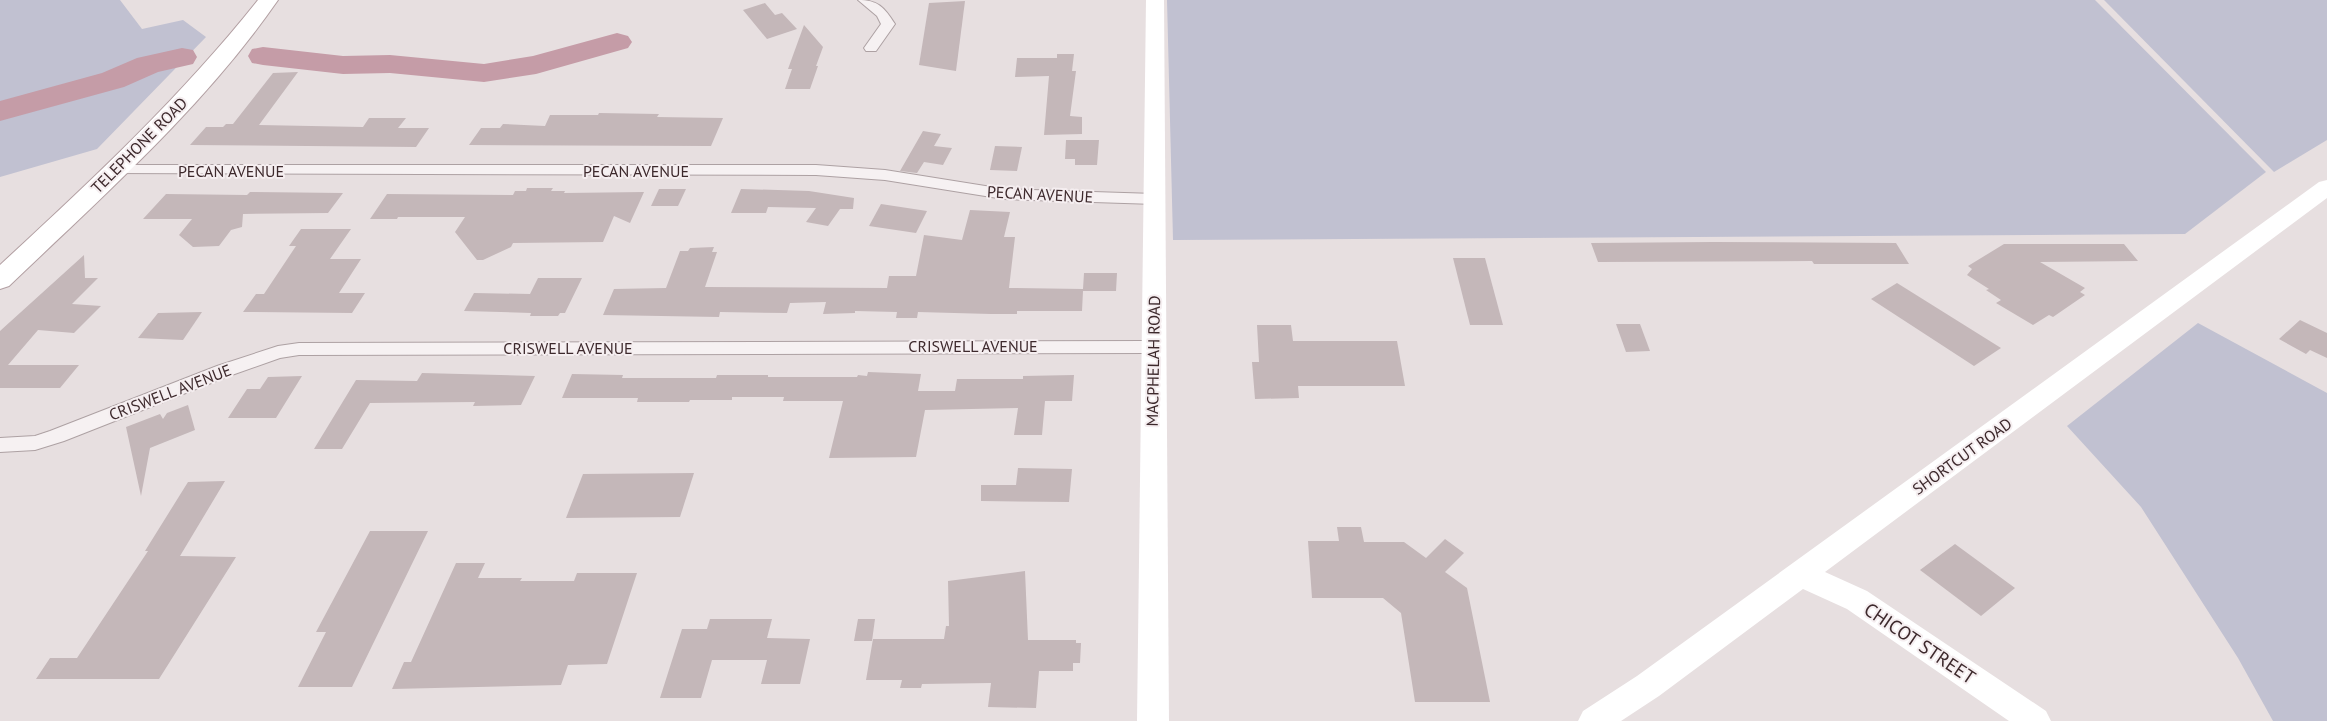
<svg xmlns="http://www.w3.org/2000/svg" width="2327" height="721" viewBox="0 0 2327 721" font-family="'PT Sans',sans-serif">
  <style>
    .green { fill: #c1c1d1 }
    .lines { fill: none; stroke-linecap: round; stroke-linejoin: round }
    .river { fill: #c59ca7; fill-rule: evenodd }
    .building { fill: #c4b7b9 }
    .street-casing { stroke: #ada1a3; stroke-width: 2 }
    .primary-casing { stroke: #b29fa2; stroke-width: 2 }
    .street { fill: #f6f1f2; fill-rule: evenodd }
    .secondary { fill: #fff; fill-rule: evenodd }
    .primary { fill: #fff; fill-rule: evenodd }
    .labels { text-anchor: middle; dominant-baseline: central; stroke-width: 4; stroke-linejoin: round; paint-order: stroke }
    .street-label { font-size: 16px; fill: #3d292c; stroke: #f5eef0 }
    .near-street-label { font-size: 19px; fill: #3d292c; stroke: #f5eef0 }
  </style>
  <rect width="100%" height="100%" fill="#e7dfe0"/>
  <g class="green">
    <path d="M 0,0 L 120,0 L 142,29 L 183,20 L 206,37 L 97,149 L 0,177 Z"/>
    <path d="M 1167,0 L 2095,0 L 2266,172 L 2185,234 L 1173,240 Z"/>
    <path d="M 2104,0 L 2327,0 L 2327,140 L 2274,172 Z"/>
    <path d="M 2198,323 L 2327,393 L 2327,721 L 2273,721 L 2238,658 L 2141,507 L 2067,426 Z"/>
  </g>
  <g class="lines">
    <g class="river">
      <path d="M 617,33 L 628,36 L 632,42 L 628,48 L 536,74 L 484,82 L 390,73 L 343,74 L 263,65 L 252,63 L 248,56 L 252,49 L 263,47 L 343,56 L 390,55 L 484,64 L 533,56 Z"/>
      <path d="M 182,48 L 193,50 L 197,57 L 193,64 L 158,72 L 124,87 L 0,121 L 0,101 L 102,73 L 137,58 Z"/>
    </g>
  </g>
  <g class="building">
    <path d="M 965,1 L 956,71 L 919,65 L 929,3 Z"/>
    <path d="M 765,3 L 775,15 L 782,13 L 797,29 L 767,39 L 743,10 Z"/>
    <path d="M 804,25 L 823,47 L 816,66 L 818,66 L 810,89 L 785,89 L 792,69 L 788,69 Z"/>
    <path d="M 1057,54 L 1074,54 L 1072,71 L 1076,71 L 1070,116 L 1082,117 L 1082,134 L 1044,135 L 1049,76 L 1015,77 L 1017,58 L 1057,58 Z"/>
    <path d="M 298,72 L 259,125 L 363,127 L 369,118 L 406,118 L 398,128 L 429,128 L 416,147 L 190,145 L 206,127 L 223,127 L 226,124 L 233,124 L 273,73 Z"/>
    <path d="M 599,113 L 659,114 L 657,117 L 723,118 L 711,146 L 469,145 L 481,128 L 500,128 L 503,124 L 545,126 L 550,115 L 598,115 Z"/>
    <path d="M 923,131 L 941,134 L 934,146 L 952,148 L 943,165 L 924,162 L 917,173 L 900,171 Z"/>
    <path d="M 1066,140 L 1099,140 L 1097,165 L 1075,165 L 1075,159 L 1065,159 Z"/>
    <path d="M 995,146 L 1022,147 L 1017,171 L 990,170 Z"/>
    <path d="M 527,188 L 553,188 L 551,191 L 565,191 L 564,193 L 644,192 L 630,223 L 614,216 L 603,242 L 513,243 L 511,247 L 483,260 L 477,260 L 455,232 L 465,217 L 398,217 L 397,219 L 370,219 L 387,194 L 513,195 L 515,191 L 526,191 Z"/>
    <path d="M 659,189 L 686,189 L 678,206 L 651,206 Z"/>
    <path d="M 741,189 L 809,191 L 854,198 L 853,209 L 840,209 L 828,226 L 806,222 L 816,208 L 768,207 L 766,213 L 731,213 Z"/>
    <path d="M 250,192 L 343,193 L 328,213 L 243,214 L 242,227 L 231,230 L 219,246 L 193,247 L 179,235 L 192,219 L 143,219 L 166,194 L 247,195 Z"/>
    <path d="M 881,204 L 927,211 L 916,233 L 869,226 Z"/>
    <path d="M 970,210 L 1010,212 L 1004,237 L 1015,237 L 1009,288 L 1083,289 L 1084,273 L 1117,273 L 1116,291 L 1083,291 L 1082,311 L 1017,311 L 1017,314 L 991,314 L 918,312 L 917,318 L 896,318 L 897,312 L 855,311 L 855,313 L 823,314 L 826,302 L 790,303 L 787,313 L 720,312 L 719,317 L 603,315 L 614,289 L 666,288 L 680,251 L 688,251 L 690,248 L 714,247 L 712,252 L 717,252 L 705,287 L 887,288 L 889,276 L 916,276 L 924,235 L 962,240 Z"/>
    <path d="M 301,229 L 351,229 L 330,259 L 361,259 L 339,293 L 365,293 L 352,313 L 243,312 L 256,294 L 264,294 L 296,246 L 289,246 Z"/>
    <path d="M 1713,242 L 1896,243 L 1909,264 L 1814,264 L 1812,261 L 1598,262 L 1591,243 Z"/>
    <path d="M 2004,244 L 2124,244 L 2138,261 L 2040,262 L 2085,288 L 2080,292 L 2085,295 L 2053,317 L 2049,315 L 2033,325 L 1996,303 L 2001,300 L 1986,290 L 1989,289 L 1967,275 L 1972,269 L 1968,266 Z"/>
    <path d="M 84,255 L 85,278 L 98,278 L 72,304 L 101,306 L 74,333 L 38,330 L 8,365 L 79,365 L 60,388 L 0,388 L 0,331 Z"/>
    <path d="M 1453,258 L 1485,258 L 1503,325 L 1470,325 Z"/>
    <path d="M 538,278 L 582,278 L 565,313 L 560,313 L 558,316 L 530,316 L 531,313 L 464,311 L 474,293 L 530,294 Z"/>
    <path d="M 1897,283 L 2001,348 L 1974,366 L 1871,299 Z"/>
    <path d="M 202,312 L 183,340 L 138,338 L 158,313 Z"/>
    <path d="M 2300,320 L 2327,333 L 2327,358 L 2310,350 L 2306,354 L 2279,339 Z"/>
    <path d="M 1616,324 L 1640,324 L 1650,351 L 1626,352 Z"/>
    <path d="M 1257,325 L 1291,325 L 1293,341 L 1397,341 L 1405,386 L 1298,386 L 1299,398 L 1255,399 L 1252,362 L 1259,362 Z"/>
    <path d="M 868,372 L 921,374 L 918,391 L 955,391 L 957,379 L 1023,379 L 1023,376 L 1074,375 L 1072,401 L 1045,401 L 1042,435 L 1014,435 L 1018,408 L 925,410 L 916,457 L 829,458 L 843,401 L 783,401 L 784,397 L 732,397 L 732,400 L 690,400 L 689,402 L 637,402 L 638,398 L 562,398 L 572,374 L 623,375 L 622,378 L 716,378 L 717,375 L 768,375 L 768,377 L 857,377 L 858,375 L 867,376 Z"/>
    <path d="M 422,373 L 535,376 L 521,405 L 473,406 L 475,402 L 370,403 L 342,449 L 314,449 L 356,380 L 417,381 Z"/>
    <path d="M 302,376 L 276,418 L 228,418 L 247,389 L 260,389 L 268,377 Z"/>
    <path d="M 188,405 L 195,430 L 150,448 L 141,496 L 126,427 L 160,414 L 163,419 L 167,413 Z"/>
    <path d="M 1018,468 L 1072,469 L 1069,502 L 981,501 L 981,485 L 1016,485 Z"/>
    <path d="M 694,473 L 680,517 L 566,518 L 583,474 Z"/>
    <path d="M 225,481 L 180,556 L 236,557 L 159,679 L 36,679 L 50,658 L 77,658 L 148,551 L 145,551 L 188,482 Z"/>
    <path d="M 1337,527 L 1361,527 L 1364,542 L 1404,542 L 1426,558 L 1445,539 L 1464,553 L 1445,572 L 1467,588 L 1490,702 L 1415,702 L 1401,613 L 1383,598 L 1312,598 L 1308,541 L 1339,541 Z"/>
    <path d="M 370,531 L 428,531 L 352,687 L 298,687 L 326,632 L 316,632 Z"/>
    <path d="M 1955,544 L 2015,588 L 1981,616 L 1920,570 Z"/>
    <path d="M 456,563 L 485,563 L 478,578 L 522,578 L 520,581 L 574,581 L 577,573 L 637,573 L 607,664 L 568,665 L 561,685 L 392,689 L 404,662 L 411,662 Z"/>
    <path d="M 1025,571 L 1028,640 L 1076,640 L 1076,643 L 1081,643 L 1080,663 L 1073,663 L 1073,671 L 1039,671 L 1036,708 L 988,707 L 991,683 L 922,684 L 921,688 L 900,688 L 902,680 L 866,680 L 873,639 L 944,639 L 946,626 L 949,626 L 948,581 Z"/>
    <path d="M 710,619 L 772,619 L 767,638 L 810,639 L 800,684 L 761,684 L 767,660 L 712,660 L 701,698 L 660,698 L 682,629 L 707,629 Z"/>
    <path d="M 858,619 L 875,619 L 872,641 L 854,641 Z"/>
  </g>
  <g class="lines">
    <defs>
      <g id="street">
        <path d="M 858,0 C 878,0 884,7 895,24 L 876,51 L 866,51 L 864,48 L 881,24 L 877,16 Z"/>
        <path d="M 116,165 L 816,165 L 885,170 L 1004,189 L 1155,194 L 1160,196 L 1163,199 L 1160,202 L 1155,204 L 1004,199 L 885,180 L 816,175 L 111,173 L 109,170 L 111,167 Z"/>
        <path d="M 1152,341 L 1158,343 L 1161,347 L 1158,351 L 1152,353 L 299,355 L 280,358 L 229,376 L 64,441 L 35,450 L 0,452 L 0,438 L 35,436 L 50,431 L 217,366 L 278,346 L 299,343 Z"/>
      </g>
      <path id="primary" d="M 258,0 L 278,0 C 204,107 103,196 9,286 L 0,289 L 0,265 C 91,181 181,97 258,0 Z"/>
    </defs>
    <use href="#street" class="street-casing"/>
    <use href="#primary" class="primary-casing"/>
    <use href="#street" class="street"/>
    <g class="secondary">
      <path d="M 1146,0 L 1164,0 L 1169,721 L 1137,721 Z"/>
      <path d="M 2327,180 L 2327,198 L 1825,572 L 1867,591 L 2046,711 L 2051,721 L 2009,721 L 1847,609 L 1803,589 L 1659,696 L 1621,721 L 1578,721 L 1583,711 L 1637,676 L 2319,182 Z"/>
    </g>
    <use href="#primary" class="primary"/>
  </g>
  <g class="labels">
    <g class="street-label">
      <text transform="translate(139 145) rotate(-45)">TELEPHONE ROAD</text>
      <text x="231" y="171">PECAN AVENUE</text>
      <text x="636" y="171">PECAN AVENUE</text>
      <text transform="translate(1040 194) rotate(3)">PECAN AVENUE</text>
      <text x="973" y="346">CRISWELL AVENUE</text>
      <text x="568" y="348">CRISWELL AVENUE</text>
      <text transform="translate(1153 361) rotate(-89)">MACPHELAH ROAD</text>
      <text transform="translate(170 392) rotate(-21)">CRISWELL AVENUE</text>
      <text transform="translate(1962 456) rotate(-36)">SHORTCUT ROAD</text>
    </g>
    <g class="near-street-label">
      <text transform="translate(1920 643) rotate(34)">CHICOT STREET</text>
    </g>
  </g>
</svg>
